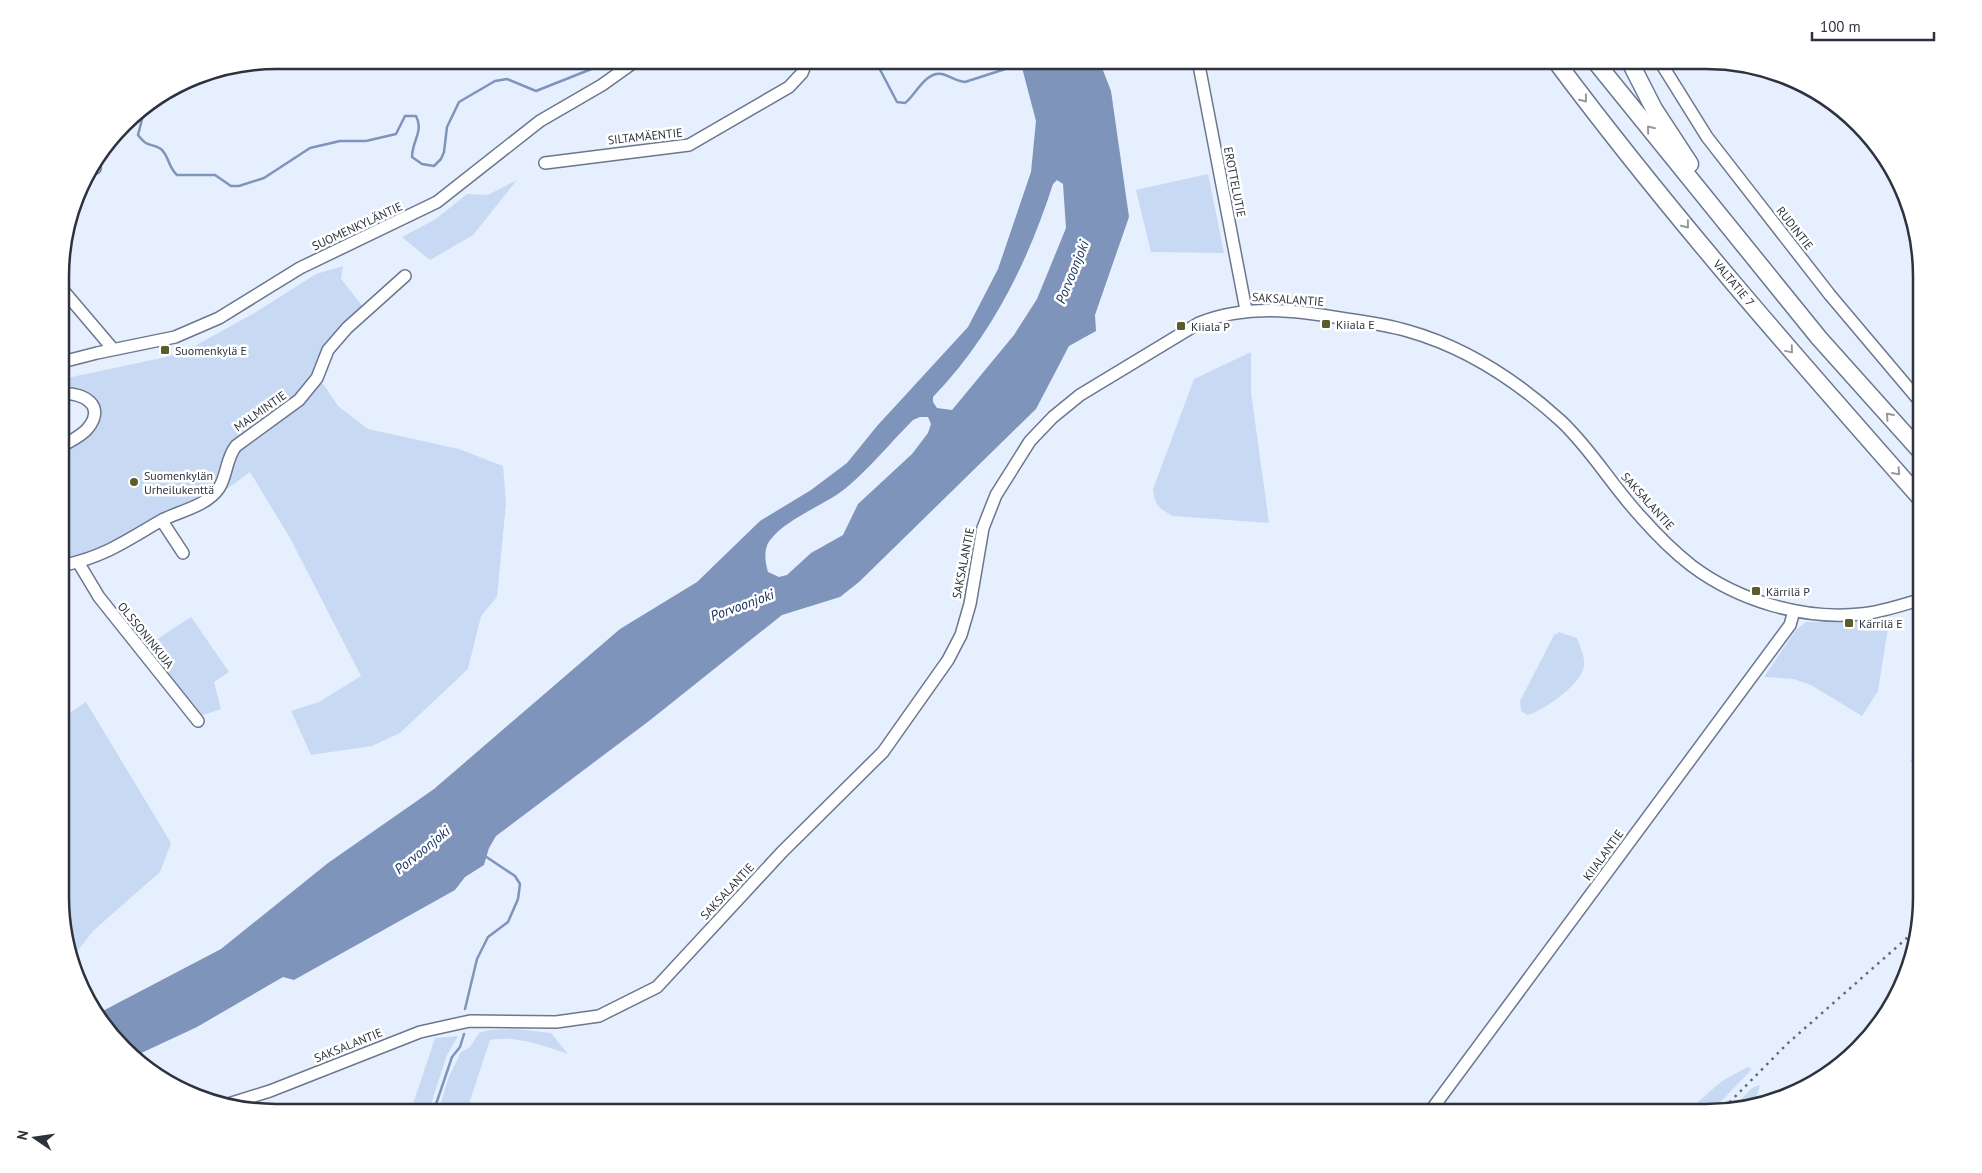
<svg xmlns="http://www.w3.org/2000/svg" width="1982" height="1173" viewBox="0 0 1982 1173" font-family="'PT Sans',sans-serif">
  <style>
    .green { fill: #c8d9f4 }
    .water { fill: #7e94ba; fill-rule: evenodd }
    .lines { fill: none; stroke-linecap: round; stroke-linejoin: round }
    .stream { stroke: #7e94ba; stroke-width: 2.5 }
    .minor-casing { stroke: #6b778d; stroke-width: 14 }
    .highway-casing { stroke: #6b778d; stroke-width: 19 }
    .minor { stroke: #fff; stroke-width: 11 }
    .highway { stroke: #fff; stroke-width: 16 }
    .rail { stroke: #636975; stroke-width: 2.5; stroke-dasharray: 2.5 5; stroke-linecap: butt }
    .oneway { stroke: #96989e }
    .poi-dot { fill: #5a5c29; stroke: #fff; stroke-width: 2 }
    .labels { text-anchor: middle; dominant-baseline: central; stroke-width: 5; stroke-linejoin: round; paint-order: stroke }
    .street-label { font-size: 12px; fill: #2d323c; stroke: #fff }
    .poi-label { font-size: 12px; fill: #2d323c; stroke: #fff; text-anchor: start }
    .water-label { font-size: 14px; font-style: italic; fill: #183363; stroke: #fff }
    .rim { fill: none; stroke: #2d323c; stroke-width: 2.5 }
  </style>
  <rect width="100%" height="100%" fill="#e6effe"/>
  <g class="green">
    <path d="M 1208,174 L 1224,253 L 1151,252 L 1136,190 Z"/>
    <path d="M 517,180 L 473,235 L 430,260 L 402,237 L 436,219 L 467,194 L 488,195 Z"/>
    <path d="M 343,266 L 341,279 L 365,309 L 299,397 L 231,445 L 219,479 L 209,493 L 126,539 L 70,559 L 62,552 L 62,451 L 99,419 L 100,408 C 91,391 80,390 62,391 L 62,379 L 166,357 L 193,347 L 256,312 L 316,274 Z"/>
    <path d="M 1251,352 L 1251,392 L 1269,523 L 1173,516 C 1159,509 1154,504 1153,489 L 1194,379 Z"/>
    <path d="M 318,382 L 324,385 L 338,406 L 368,429 L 459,449 L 503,466 L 506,503 L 497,597 L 481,616 L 468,669 L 400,733 L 372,746 L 311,755 L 291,711 L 319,702 L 361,676 L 290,538 L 250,472 L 227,489 L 225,481 L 234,453 Z"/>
    <path d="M 191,617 L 229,672 L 214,682 L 221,709 L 198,717 L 144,648 Z"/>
    <path d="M 1806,622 L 1891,622 L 1888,628 L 1878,691 L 1862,716 L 1811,685 L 1794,679 L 1764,677 L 1796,630 Z"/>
    <path d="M 1559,632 L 1577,638 C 1580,646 1585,656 1584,665 C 1584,682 1543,712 1527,715 L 1521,711 L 1520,701 L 1554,635 Z"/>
    <path d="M 86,702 L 171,843 L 160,872 L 94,930 L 73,956 L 62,925 L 62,718 Z"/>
    <path d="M 1922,744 L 1922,769 L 1910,761 Z"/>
    <path d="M 516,1029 L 551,1033 L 568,1054 C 544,1046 516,1035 490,1040 L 466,1113 L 438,1113 L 448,1079 L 461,1052 L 470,1047 L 479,1033 L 489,1030 Z"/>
    <path d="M 458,1036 L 447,1055 L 428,1113 L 410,1113 L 435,1038 Z"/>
    <path d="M 1748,1067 L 1752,1069 L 1710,1113 L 1685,1113 L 1722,1081 Z"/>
    <path d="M 1760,1085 L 1755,1102 L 1732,1109 L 1752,1088 Z"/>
  </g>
  <path class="water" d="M 1020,60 L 1099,60 L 1111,91 L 1129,217 L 1095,315 L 1096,331 L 1069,346 L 1036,409 L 859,582 L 840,597 L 782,615 L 649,721 L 496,836 L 489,848 L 484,865 L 465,877 L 455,890 L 294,980 L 283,977 L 197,1027 L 137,1055 L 95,1015 L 221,949 L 328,863 L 434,789 L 620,629 L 697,582 L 760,521 L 811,490 L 847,463 L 877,426 L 968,327 L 998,269 L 1031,172 L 1036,121 ZM 1057,180 L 1063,184 L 1066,228 L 1037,299 L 1014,335 L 952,410 L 937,408 L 933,402 L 933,397 C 991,337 1028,262 1053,184 ZM 920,417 L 928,417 L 931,424 L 928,433 L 912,454 L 858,504 L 843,535 L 811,553 L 787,575 L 779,577 L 768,572 C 765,562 763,548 771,539 C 786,519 825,505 846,488 C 870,468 891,442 913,420 Z"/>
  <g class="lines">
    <g class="stream">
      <path d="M 875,60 L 897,102 L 905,103 C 915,96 925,71 942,74 C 950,76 956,81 965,82 L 1024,63"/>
      <path d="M 145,107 L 138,135 C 149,149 150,142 161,149 C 169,156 168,167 177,175 L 215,175 L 231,186 L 239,186 L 264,178 L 310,148 L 340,141 L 366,141 L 396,134 L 405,116 L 416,116 C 424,131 412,141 412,157 L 422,164 L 434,166 L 441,159 L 444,152 L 447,127 L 459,102 L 495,81 L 507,79 L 536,91 L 599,66 L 609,60"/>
      <path d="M 465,1009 L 477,959 L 488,937 L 508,922 L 518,899 L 520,884 L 515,876 L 485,856"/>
      <path d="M 433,1113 L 452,1057 L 460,1047 L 464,1034"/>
    </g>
    <defs>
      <g id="minor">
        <path d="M 1198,60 L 1246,310"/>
        <path d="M 1659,60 L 1707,137 L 1830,295 L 1922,404"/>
        <path d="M 545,163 L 689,145 L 789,87 L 802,73 L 807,60"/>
        <path d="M 93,166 L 95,168"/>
        <path d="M 62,289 L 113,349"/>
        <path d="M 62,362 L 97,353 L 175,337 L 219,318 L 300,268 L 437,202 L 540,121 L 602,85 L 637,60"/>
        <path d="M 62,394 C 84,392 106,406 88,428 C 82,436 70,441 62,446"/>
        <path d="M 162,521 L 183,553"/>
        <path d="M 78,562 L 99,597 L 198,721"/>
        <path d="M 62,569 L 65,565 C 106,556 127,540 162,520 C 180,511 207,506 219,488 C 227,476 226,458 236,446 L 299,400 L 317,378 L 328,350 L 347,328 L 405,276"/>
        <path d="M 62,639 L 62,640"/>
        <path d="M 222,1106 L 270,1091 L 420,1032 L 470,1021 L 556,1022 L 599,1016 L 657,987 L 782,852 L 883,752 L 948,660 L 961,635 L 970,604 L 983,528 L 996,495 L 1030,441 L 1053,417 L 1080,395 L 1199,323 C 1247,304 1296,310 1346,319 C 1367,322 1388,325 1408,331 C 1465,347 1517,381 1561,421 C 1591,449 1613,487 1641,517 C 1656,534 1674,552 1692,566 C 1739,601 1803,620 1861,614 C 1882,612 1902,605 1922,599"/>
        <path d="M 1429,1113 L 1790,625 L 1794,611"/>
      </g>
      <g id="highway">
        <path d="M 1555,60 C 1669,213 1796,357 1922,500"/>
        <path d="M 1594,60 L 1819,338 L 1922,453"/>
        <path d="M 1629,60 L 1654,109 L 1690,164"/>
      </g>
    </defs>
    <use href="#minor" class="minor-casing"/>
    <use href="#highway" class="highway-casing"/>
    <use href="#minor" class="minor"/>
    <use href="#highway" class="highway"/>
    <path class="rail" d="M 1719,1113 L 1787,1044 L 1916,930"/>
  </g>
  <defs><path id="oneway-chevron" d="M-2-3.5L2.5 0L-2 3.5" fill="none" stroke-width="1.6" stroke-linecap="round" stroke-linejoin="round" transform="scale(1.25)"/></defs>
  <g class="oneway">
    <use href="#oneway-chevron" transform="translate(1584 99) rotate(52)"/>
    <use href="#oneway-chevron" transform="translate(1650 129) rotate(-129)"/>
    <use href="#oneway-chevron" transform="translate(1686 225) rotate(51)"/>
    <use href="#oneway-chevron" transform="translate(1790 350) rotate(50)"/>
    <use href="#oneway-chevron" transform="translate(1889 416) rotate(-132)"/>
    <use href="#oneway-chevron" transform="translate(1897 472) rotate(49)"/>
  </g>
  <g class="poi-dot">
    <rect x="1321" y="319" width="10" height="10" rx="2.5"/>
    <rect x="1176" y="321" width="10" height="10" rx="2.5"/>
    <rect x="160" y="345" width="10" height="10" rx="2.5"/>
    <circle cx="134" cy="482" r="5"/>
    <rect x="1751" y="586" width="10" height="10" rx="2.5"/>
    <rect x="1844" y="618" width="10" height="10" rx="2.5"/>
  </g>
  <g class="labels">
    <g class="street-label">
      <text transform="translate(645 136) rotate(-6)">SILTAMÄENTIE</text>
      <text transform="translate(1235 182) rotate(79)">EROTTELUTIE</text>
      <text transform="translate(357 226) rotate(-25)">SUOMENKYLÄNTIE</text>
      <text transform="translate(1795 228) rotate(52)">RUDINTIE</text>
      <text transform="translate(1734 283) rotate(50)">VALTATIE 7</text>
      <text transform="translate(1288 299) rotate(4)">SAKSALANTIE</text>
      <text transform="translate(260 411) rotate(-35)">MALMINTIE</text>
      <text transform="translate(1648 501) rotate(48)">SAKSALANTIE</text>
      <text transform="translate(963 563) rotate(-79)">SAKSALANTIE</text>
      <text transform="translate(146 635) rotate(51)">OLSSONINKUJA</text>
      <text transform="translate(1603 855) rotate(-54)">KIIALANTIE</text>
      <text transform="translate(727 891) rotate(-47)">SAKSALANTIE</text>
      <text transform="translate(348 1045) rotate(-22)">SAKSALANTIE</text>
    </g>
    <g class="poi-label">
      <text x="1336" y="324">Kiiala E</text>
      <text x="1191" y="326">Kiiala P</text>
      <text x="175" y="350">Suomenkylä E</text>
      <text x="144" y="475">Suomenkylän<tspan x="144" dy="14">Urheilukenttä</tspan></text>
      <text x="1766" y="591">Kärrilä P</text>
      <text x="1859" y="623">Kärrilä E</text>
    </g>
    <g class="water-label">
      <text transform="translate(1072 272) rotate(-68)">Porvoonjoki</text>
      <text transform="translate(742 605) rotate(-20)">Porvoonjoki</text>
      <text transform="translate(422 850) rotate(-39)">Porvoonjoki</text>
    </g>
  </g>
  <path d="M0 0H1982V1173H0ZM276 69H1706A207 207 0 0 1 1913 276V897A207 207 0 0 1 1706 1104H276A207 207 0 0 1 69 897V276A207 207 0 0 1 276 69Z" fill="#fff" fill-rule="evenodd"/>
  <path class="rim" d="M276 69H1706A207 207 0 0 1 1913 276V897A207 207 0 0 1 1706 1104H276A207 207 0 0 1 69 897V276A207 207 0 0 1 276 69Z"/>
  <g transform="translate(35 1138) rotate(283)" stroke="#ffffff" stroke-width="4" paint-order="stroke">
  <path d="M0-4L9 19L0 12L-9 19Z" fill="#2d323c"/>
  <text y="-8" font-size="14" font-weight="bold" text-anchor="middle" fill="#2d323c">N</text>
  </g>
  <path d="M1812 32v8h122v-8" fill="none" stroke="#2d323c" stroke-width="2.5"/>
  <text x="1820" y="32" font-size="15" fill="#2d323c" stroke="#ffffff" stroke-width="4" paint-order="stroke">100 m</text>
</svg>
